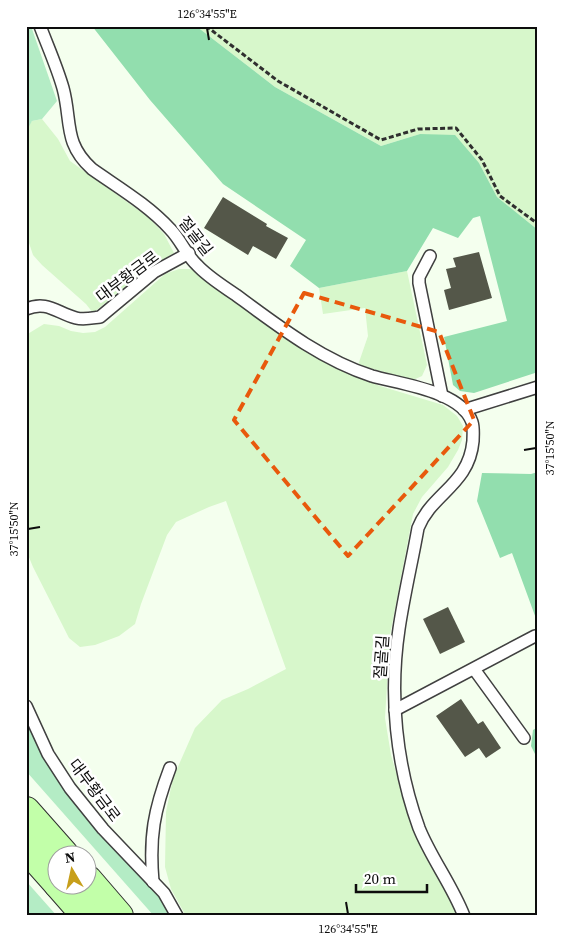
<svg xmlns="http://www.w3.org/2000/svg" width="564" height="942" viewBox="0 0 564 942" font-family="'Source Serif 4','Noto Sans KR',serif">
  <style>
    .farmland { fill: #d7f7cb }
    .green { fill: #b4ecc5 }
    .forest { fill: #92deae }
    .building { fill: #545749 }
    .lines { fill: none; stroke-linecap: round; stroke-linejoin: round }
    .service-casing { stroke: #404040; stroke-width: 14 }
    .secondary-casing { stroke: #2f2f2f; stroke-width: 30 }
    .path { stroke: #2f2f2f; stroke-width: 3; stroke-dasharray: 5 2.5; stroke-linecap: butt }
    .service { stroke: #fff; stroke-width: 11 }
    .secondary { stroke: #c2ffa9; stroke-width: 28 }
    .marked { fill: none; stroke: #e8590c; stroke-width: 4; stroke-dasharray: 10 6; stroke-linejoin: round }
    .ticks { fill: none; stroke: #0d0d0d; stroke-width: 2 }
    .labels { text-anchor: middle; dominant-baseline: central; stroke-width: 5; stroke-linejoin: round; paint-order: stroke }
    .street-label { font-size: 16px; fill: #0d0d0d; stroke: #fff }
    .neatline { fill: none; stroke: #0d0d0d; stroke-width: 2 }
    .ticks-label { font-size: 12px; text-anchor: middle; fill: #0d0d0d }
  </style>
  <rect width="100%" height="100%" fill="#f4ffee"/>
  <g class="farmland">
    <path d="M 196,26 L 538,26 L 538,230 L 497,197 L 479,163 L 420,134 L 381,146 L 275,87 Z"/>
    <path d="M 42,119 L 58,139 L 70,161 L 148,217 L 164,234 L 174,253 L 146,270 L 93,313 L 86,304 L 42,265 L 33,255 L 26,234 L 26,129 L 32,121 Z"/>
    <path d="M 179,269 L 191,269 L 202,275 L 249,312 L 306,350 L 344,371 L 380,386 L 443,405 L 457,416 L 463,426 L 462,440 L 458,450 L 448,467 L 422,497 L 413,514 L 390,635 L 385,718 L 391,755 L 408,814 L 416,835 L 453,901 L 458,916 L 186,916 L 171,889 L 165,867 L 166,812 L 173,778 L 195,728 L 222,700 L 248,689 L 286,669 L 226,501 L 209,507 L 176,522 L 167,535 L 141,604 L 135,624 L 119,636 L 95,645 L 80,647 L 69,638 L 33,567 L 26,550 L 26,335 L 44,324 L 59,326 L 71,331 L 83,333 L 95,332 L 105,327 L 165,274 Z"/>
    <path d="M 407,271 L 427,365 L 422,376 L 413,380 L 358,365 L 368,336 L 365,308 L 323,314 L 319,288 Z"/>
  </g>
  <g class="green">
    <path d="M 26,26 L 31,26 L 57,101 L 42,119 L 32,121 L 27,130 Z"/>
    <path d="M 26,715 L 46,761 L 159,893 L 171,916 L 154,916 L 26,771 Z"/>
    <path d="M 26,881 L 57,916 L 26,916 Z"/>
  </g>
  <g class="forest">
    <path d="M 92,26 L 196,26 L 275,87 L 381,146 L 420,134 L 455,135 L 479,163 L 497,197 L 538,230 L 538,372 L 474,393 L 460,391 L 453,385 L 444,337 L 507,321 L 480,216 L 473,218 L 458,238 L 433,228 L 407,271 L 319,288 L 290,266 L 306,240 L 223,184 L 150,100 Z"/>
    <path d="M 538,472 L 538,624 L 512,553 L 500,558 L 477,501 L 482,473 L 531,474 Z"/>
    <path d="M 538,727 L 538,760 L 531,746 L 533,730 Z"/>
  </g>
  <g class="building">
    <path d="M 223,197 L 267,224 L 266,226 L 288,238 L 276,259 L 253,246 L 248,255 L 204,228 Z"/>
    <path d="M 479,252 L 492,298 L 449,310 L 444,290 L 451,288 L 446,269 L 456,267 L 453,258 Z"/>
    <path d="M 448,607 L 465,642 L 440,654 L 423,619 Z"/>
    <path d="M 461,699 L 478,724 L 483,721 L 501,748 L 486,758 L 479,748 L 465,757 L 436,716 Z"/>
  </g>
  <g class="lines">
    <defs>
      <g id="service">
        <path d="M 40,26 C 48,47 57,67 63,88 C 72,121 63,143 92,169 C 119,188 148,205 170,229 C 181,240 186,255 197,265 C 208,277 223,286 236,295 C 278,326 322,360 372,376 C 400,384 461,391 472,422 C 474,428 473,435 473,441 C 469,485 432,493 418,528 C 412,562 404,595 399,629 C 389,695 396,765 419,828 C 431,858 452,885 464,916"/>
        <path d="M 430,256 L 419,277 L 419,283 L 442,396"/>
        <path d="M 26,309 C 47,300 57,313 76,318 C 84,320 92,318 100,317 L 154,272 L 189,253"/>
        <path d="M 464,410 L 538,387"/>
        <path d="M 474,669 L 524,738"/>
        <path d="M 26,706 L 48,754 L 70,788 L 103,829 L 164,893 L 177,916"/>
        <path d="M 395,710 L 535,636"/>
        <path d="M 153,882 C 149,837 154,810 170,768"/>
      </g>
      <g id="secondary">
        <path d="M 26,811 L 64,854"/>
        <path d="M 26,848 L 58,884"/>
        <path d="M 88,880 L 119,916"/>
        <path d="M 58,884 L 86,916"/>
      </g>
    </defs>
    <use href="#service" class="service-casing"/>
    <use href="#secondary" class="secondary-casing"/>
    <path class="path" d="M 206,26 L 278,81 L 381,140 L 418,129 L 456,128 L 482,160 L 500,196 L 538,224"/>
    <use href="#service" class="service"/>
    <use href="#secondary" class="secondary"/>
  </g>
  <path class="marked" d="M 304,293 L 439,332 L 474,420 L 348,556 L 234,420 Z"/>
  <path class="ticks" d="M 207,28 L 209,40M 524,450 L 536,448M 28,529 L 40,527M 346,902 L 348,914"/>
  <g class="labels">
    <g class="street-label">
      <text transform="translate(196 236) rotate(52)">절골길</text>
      <text transform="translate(127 276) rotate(-37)">대부황금로</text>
      <text transform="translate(381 657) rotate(-86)">절골길</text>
      <text transform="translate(95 790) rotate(53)">대부황금로</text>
    </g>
  </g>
  <rect width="564" height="942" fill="none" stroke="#ffffff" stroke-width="55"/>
  <g transform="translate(72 870) rotate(351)"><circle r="24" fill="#ffffff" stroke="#9e9e9e"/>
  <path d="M0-4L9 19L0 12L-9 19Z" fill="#c79f1b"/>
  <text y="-8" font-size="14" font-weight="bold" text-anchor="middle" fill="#0d0d0d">N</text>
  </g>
  <path d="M356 884v8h71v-8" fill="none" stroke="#0d0d0d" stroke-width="2.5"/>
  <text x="364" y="884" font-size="15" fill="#0d0d0d" stroke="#ffffff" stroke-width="4" paint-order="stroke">20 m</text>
  <rect x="28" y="28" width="508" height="886" class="neatline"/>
  <g class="ticks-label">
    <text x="207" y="18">126°34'55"E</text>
    <text transform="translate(550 448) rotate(-90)" y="4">37°15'50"N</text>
    <text transform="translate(14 529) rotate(-90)" y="4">37°15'50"N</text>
    <text x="348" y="933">126°34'55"E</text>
  </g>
</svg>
